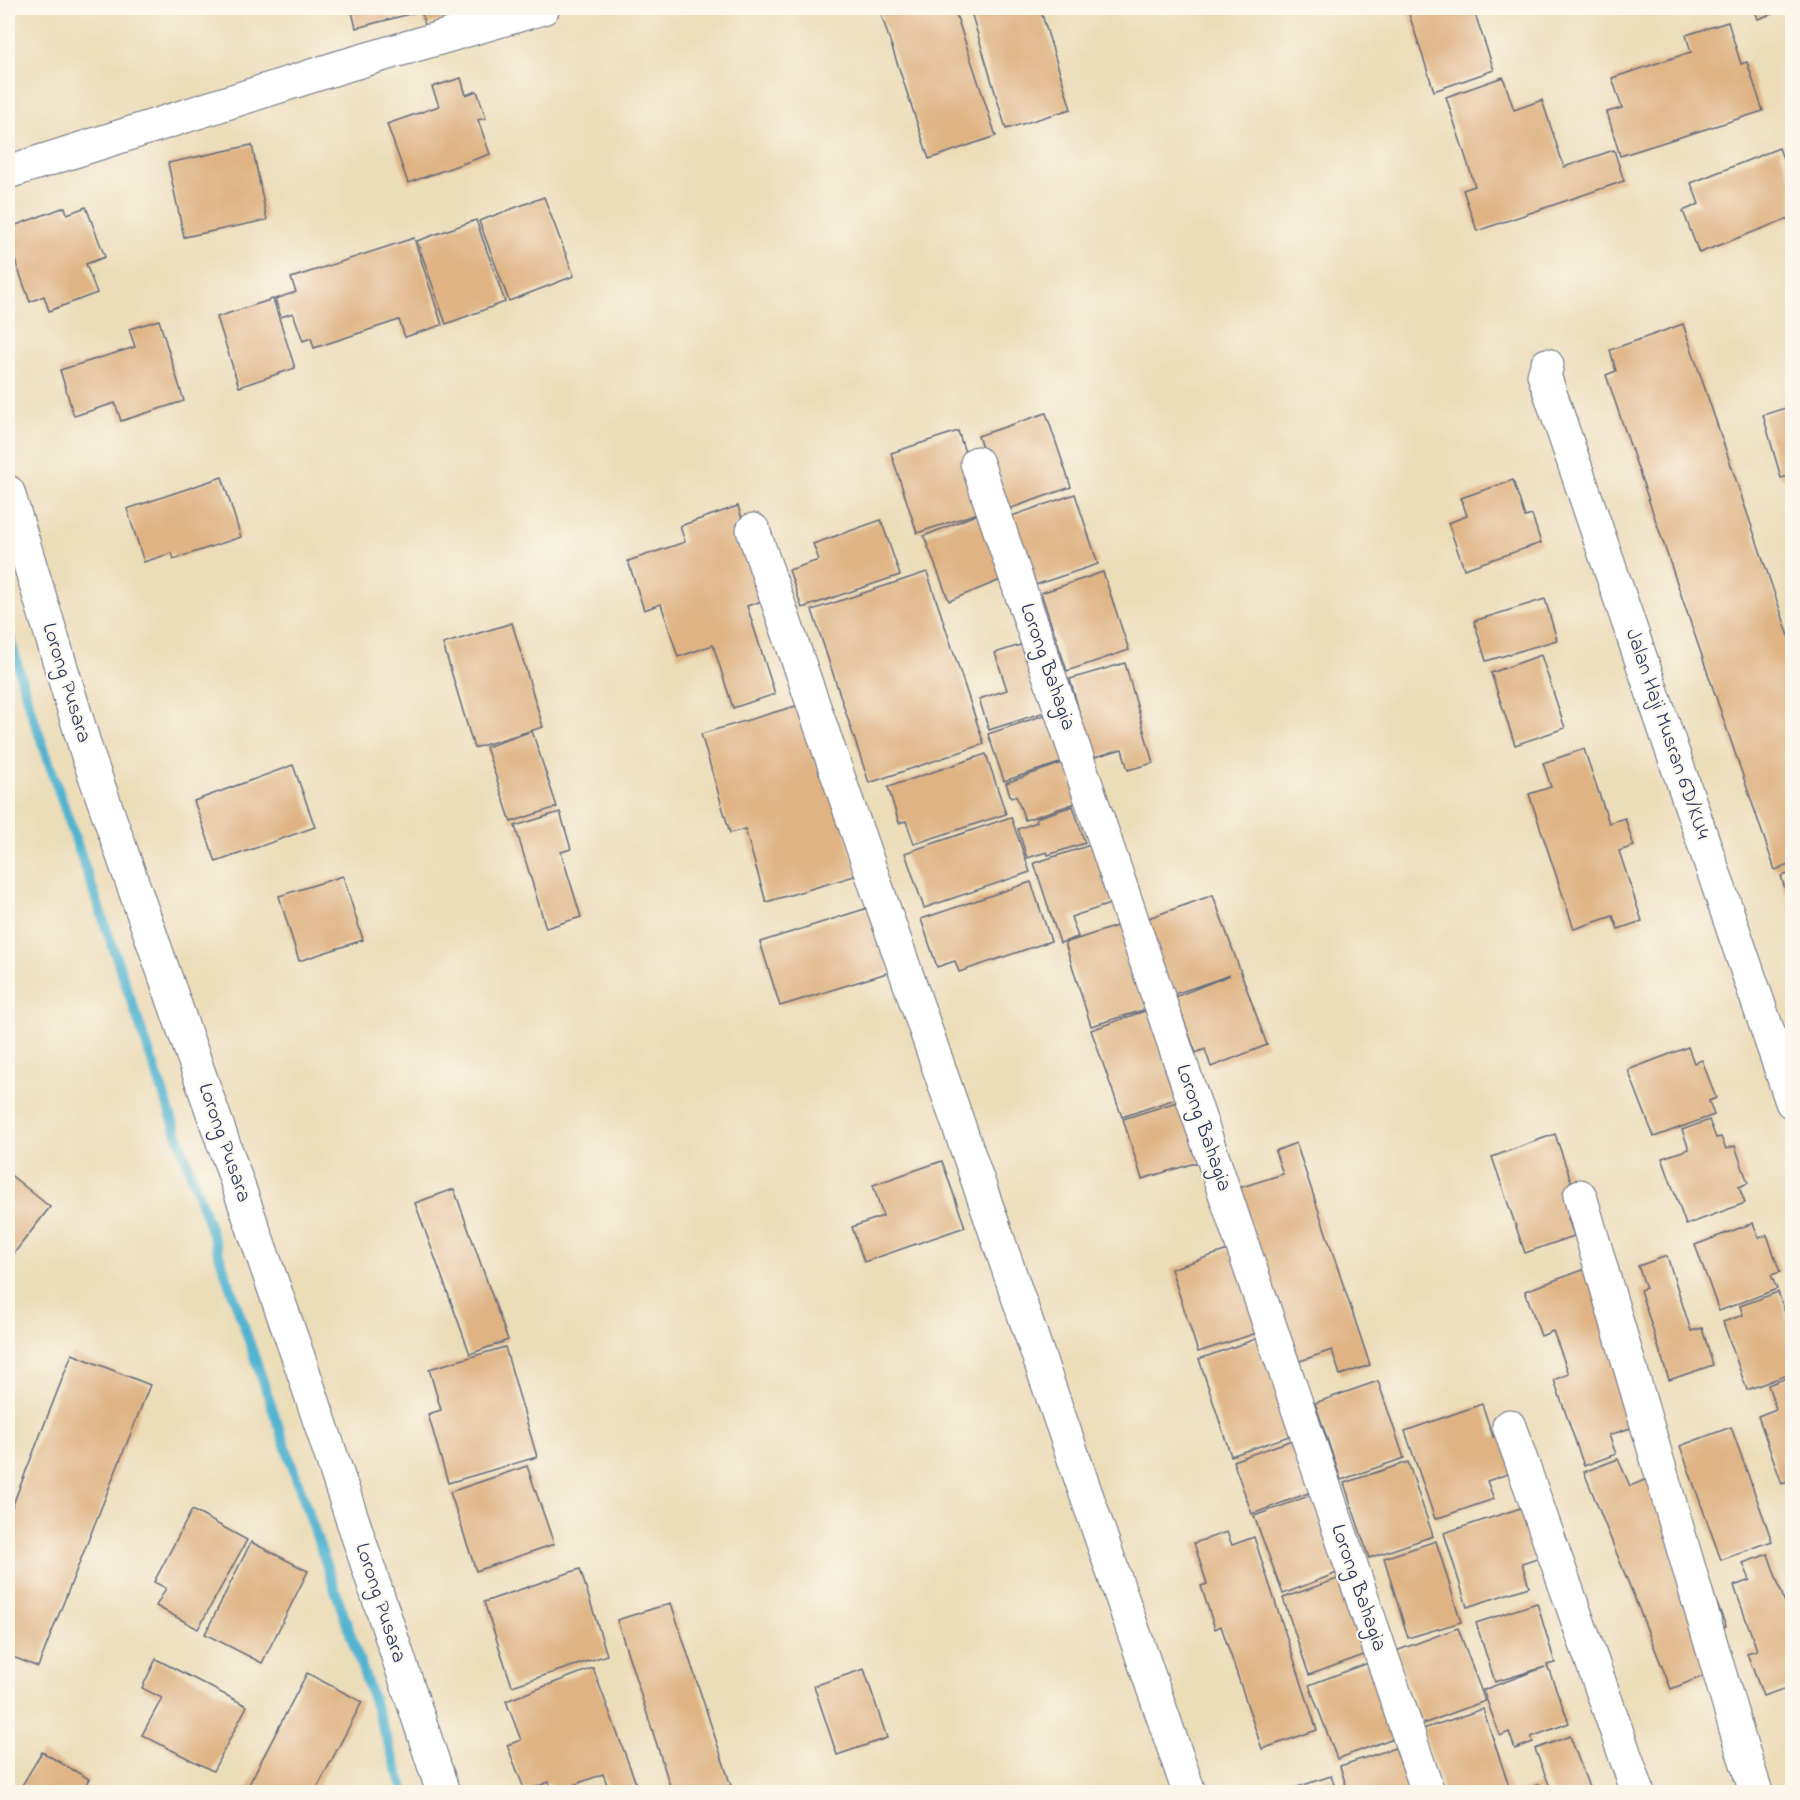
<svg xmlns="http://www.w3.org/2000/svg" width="1800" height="1800" viewBox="0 0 1800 1800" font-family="'Indie Flower',sans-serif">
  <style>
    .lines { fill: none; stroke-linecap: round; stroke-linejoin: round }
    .stream { stroke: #51b3d0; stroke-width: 10 }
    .building { fill: #dfb384 }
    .minor-casing { stroke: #646c7e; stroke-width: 35 }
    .minor { stroke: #fff; stroke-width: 33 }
    .labels { text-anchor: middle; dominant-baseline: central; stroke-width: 4.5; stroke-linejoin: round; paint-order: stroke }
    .street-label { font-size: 21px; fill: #1b2f5e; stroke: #fbf7ec }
  </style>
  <rect width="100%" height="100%" fill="#fbf7ec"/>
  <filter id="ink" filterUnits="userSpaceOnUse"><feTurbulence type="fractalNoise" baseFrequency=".0167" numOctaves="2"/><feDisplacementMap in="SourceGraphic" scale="12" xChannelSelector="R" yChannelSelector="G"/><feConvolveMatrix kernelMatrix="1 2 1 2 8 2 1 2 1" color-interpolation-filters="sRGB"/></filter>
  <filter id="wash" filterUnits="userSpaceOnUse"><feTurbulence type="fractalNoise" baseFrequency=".008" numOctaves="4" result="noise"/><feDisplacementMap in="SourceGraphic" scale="24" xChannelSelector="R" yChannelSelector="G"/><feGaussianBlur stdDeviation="1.35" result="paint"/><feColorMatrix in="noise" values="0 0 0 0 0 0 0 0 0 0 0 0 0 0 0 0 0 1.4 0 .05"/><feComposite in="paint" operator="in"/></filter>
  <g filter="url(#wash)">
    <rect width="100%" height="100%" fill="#ecddb9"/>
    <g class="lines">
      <path class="stream" d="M 8,632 L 29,705 L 405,1792"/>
    </g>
    <g id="blocks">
      <g class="building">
        <path d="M 351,8 L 448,8 L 451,18 L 425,25 L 421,11 L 356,28 Z"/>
        <path d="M 879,8 L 954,8 L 996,136 L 929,159 Z"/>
        <path d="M 986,8 L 1040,8 L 1071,109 L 1006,129 L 971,12 Z"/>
        <path d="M 1407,8 L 1473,8 L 1494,70 L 1434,91 Z"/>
        <path d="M 1754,8 L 1788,8 L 1758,19 Z"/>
        <path d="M 1728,22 L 1741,64 L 1747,62 L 1763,111 L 1620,156 L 1607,112 L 1622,108 L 1612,78 L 1691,52 L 1686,35 Z"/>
        <path d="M 1503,77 L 1514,110 L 1542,100 L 1564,167 L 1614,150 L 1624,181 L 1477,231 L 1463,190 L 1475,186 L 1446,97 Z"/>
        <path d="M 461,78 L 466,95 L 477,91 L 486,118 L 478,120 L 490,154 L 408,183 L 387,124 L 439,106 L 432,87 Z"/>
        <path d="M 252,145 L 267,220 L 184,237 L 168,163 Z"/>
        <path d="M 1779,148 L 1792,183 L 1792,217 L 1699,253 L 1683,211 L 1699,204 L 1691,183 Z"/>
        <path d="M 544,197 L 574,276 L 509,301 L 479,221 Z"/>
        <path d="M 65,207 L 67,214 L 86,207 L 105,257 L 86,264 L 97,293 L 49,311 L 44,296 L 30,302 L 8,241 L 8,228 Z"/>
        <path d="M 476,220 L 505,302 L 446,324 L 417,241 Z"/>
        <path d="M 414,238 L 442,325 L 405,337 L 399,320 L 314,348 L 311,338 L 303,341 L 293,313 L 281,317 L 275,299 L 296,292 L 291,278 Z"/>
        <path d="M 273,299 L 295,368 L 239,387 L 217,317 Z"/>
        <path d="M 159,320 L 184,401 L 121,421 L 115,403 L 74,416 L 60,370 L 135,347 L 129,329 Z"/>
        <path d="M 1683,324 L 1792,645 L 1792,864 L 1775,870 L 1606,375 L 1616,371 L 1610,350 Z"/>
        <path d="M 1792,406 L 1792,475 L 1781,478 L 1763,415 Z"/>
        <path d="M 1046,413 L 1071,487 L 1003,511 L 978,436 Z"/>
        <path d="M 958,431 L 984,511 L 917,533 L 891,453 Z"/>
        <path d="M 222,477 L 241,537 L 174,559 L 172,553 L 144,562 L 127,509 Z"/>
        <path d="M 1513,480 L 1525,517 L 1532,515 L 1541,543 L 1464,569 L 1448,523 L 1467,516 L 1461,498 Z"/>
        <path d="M 1075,494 L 1098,564 L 1029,587 L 1006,518 Z"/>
        <path d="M 738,506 L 768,599 L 747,606 L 775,694 L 733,708 L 713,645 L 678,657 L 661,604 L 644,610 L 628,561 L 685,542 L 680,526 Z"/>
        <path d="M 978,514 L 1003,579 L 949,601 L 924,536 Z"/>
        <path d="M 881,520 L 900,575 L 802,608 L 789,570 L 819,560 L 813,544 Z"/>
        <path d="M 927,572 L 984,744 L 869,783 L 812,610 Z"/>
        <path d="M 1103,572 L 1129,650 L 1067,671 L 1041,593 Z"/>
        <path d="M 1545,599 L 1557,640 L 1486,661 L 1474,621 Z"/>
        <path d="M 512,623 L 543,727 L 474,748 L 443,644 Z"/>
        <path d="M 1030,642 L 1051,710 L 989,730 L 979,699 L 1007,690 L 995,653 Z"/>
        <path d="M 1541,655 L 1565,728 L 1515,745 L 1491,673 Z"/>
        <path d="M 1125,663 L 1153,763 L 1128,770 L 1122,749 L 1092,758 L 1070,679 Z"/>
        <path d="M 799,705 L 819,773 L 827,770 L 858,875 L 766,902 L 745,829 L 730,833 L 701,734 Z"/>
        <path d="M 1053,712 L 1069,760 L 1004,781 L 988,734 Z"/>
        <path d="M 532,731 L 557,807 L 511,822 L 486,747 Z"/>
        <path d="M 1584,749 L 1609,823 L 1625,818 L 1634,846 L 1619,851 L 1642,921 L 1618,929 L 1613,916 L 1574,929 L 1529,794 L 1551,787 L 1543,763 Z"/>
        <path d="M 986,754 L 1006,814 L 914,844 L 906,821 L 899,823 L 888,787 Z"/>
        <path d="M 1065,762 L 1079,802 L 1025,820 L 1016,796 L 1011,798 L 1006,783 Z"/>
        <path d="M 293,765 L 315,827 L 216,862 L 194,801 Z"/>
        <path d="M 1073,806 L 1085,843 L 1048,855 L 1047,852 L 1027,858 L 1018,829 L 1037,822 L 1036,818 Z"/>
        <path d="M 560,812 L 571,849 L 561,852 L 581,917 L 546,928 L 515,826 Z"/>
        <path d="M 1011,817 L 1030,872 L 924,908 L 905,853 Z"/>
        <path d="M 1094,844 L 1113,903 L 1071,917 L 1078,937 L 1060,943 L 1034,863 Z"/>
        <path d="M 1792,873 L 1792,912 L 1781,876 Z"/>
        <path d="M 343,876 L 363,940 L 299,961 L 279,896 Z"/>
        <path d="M 1031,882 L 1051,941 L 959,972 L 955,961 L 937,967 L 921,919 Z"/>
        <path d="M 1213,895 L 1267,1045 L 1211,1067 L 1205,1049 L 1196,1053 L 1175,997 L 1230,975 L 1169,996 L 1143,920 Z"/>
        <path d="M 871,907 L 890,972 L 780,1006 L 760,942 Z"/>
        <path d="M 1126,923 L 1153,1007 L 1091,1026 L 1065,943 Z"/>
        <path d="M 1153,1008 L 1184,1096 L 1122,1117 L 1091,1030 Z"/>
        <path d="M 1688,1047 L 1694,1063 L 1702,1060 L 1716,1098 L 1709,1101 L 1714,1115 L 1654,1137 L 1628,1070 Z"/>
        <path d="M 1186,1099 L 1205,1160 L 1142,1179 L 1123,1119 Z"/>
        <path d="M 1709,1120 L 1716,1138 L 1721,1137 L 1726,1149 L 1735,1146 L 1748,1183 L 1739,1187 L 1745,1203 L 1686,1225 L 1662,1158 L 1689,1149 L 1682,1130 Z"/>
        <path d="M 1555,1134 L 1582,1213 L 1568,1218 L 1574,1236 L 1525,1253 L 1492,1157 Z"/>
        <path d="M 1296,1143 L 1370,1365 L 1340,1375 L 1332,1350 L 1297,1362 L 1239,1188 L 1283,1174 L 1275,1151 Z"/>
        <path d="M 942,1161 L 965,1227 L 864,1262 L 852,1227 L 883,1216 L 873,1185 Z"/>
        <path d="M 8,1173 L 50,1207 L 8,1261 Z"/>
        <path d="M 454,1189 L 508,1340 L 470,1354 L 415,1203 Z"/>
        <path d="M 1753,1223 L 1759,1238 L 1767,1235 L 1780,1272 L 1771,1275 L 1777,1289 L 1719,1311 L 1695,1245 Z"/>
        <path d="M 1237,1247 L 1263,1331 L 1198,1352 L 1171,1269 Z"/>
        <path d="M 1667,1256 L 1691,1331 L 1702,1328 L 1713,1365 L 1669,1380 L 1640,1290 L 1646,1288 L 1638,1266 Z"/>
        <path d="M 1605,1262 L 1640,1425 L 1609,1435 L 1616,1454 L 1584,1466 L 1554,1380 L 1569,1374 L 1553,1331 L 1541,1336 L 1525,1291 Z"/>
        <path d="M 1778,1292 L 1792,1332 L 1792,1373 L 1747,1390 L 1723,1322 L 1743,1315 L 1740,1306 Z"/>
        <path d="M 1259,1338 L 1292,1435 L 1231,1456 L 1199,1359 Z"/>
        <path d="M 505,1347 L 537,1457 L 448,1483 L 428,1414 L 441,1410 L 429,1369 Z"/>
        <path d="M 72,1354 L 150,1385 L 38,1667 L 8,1655 L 8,1517 Z"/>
        <path d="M 1792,1376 L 1792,1480 L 1782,1484 L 1758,1416 L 1776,1409 L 1768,1385 Z"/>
        <path d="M 1378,1381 L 1404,1458 L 1341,1480 L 1315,1403 Z"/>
        <path d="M 1482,1404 L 1493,1437 L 1504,1433 L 1517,1471 L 1487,1481 L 1494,1499 L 1435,1519 L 1405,1431 Z"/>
        <path d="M 1731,1427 L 1772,1541 L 1721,1560 L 1680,1446 Z"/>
        <path d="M 1295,1439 L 1314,1491 L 1252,1514 L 1233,1461 Z"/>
        <path d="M 1618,1459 L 1630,1486 L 1664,1472 L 1726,1626 L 1707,1634 L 1721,1669 L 1671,1689 L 1584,1472 Z"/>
        <path d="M 1408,1462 L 1433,1536 L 1369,1558 L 1344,1483 Z"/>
        <path d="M 527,1466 L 554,1544 L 476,1571 L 450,1492 Z"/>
        <path d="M 1314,1494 L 1342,1571 L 1283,1594 L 1254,1516 Z"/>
        <path d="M 1530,1505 L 1546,1555 L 1522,1563 L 1529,1587 L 1467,1607 L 1444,1533 Z"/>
        <path d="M 192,1510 L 247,1540 L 198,1629 L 156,1606 L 166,1588 L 154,1582 Z"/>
        <path d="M 1227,1532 L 1232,1545 L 1254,1537 L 1317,1730 L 1262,1749 L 1221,1626 L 1215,1629 L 1201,1586 L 1207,1584 L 1194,1543 Z"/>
        <path d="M 1436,1541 L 1461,1622 L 1408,1638 L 1384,1558 Z"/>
        <path d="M 251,1542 L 308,1571 L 262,1663 L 205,1634 Z"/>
        <path d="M 1768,1554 L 1792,1623 L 1792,1686 L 1763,1696 L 1747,1653 L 1757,1650 L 1734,1586 L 1750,1580 L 1743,1563 Z"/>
        <path d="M 580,1569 L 607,1655 L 512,1686 L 484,1602 Z"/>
        <path d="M 1346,1576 L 1372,1652 L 1309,1675 L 1283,1598 Z"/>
        <path d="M 671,1603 L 733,1792 L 672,1792 L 617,1620 Z"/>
        <path d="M 1537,1603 L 1555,1663 L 1547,1665 L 1569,1723 L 1531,1737 L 1533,1742 L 1515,1749 L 1509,1732 L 1500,1736 L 1483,1690 L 1545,1667 L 1495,1682 L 1476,1623 Z"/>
        <path d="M 1458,1628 L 1485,1701 L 1423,1724 L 1396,1651 Z"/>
        <path d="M 156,1659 L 247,1706 L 213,1771 L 142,1735 L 162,1698 L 142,1688 Z"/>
        <path d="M 1371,1662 L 1399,1736 L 1337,1759 L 1309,1685 Z"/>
        <path d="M 593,1668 L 637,1786 L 620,1792 L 610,1792 L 603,1774 L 555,1792 L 553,1792 L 549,1782 L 525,1791 L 507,1745 L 521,1740 L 506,1701 Z"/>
        <path d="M 864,1669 L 887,1738 L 837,1755 L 814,1686 Z"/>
        <path d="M 307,1673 L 362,1702 L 315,1792 L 245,1792 Z"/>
        <path d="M 1483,1709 L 1511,1792 L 1444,1792 L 1423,1729 Z"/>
        <path d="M 1570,1736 L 1590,1790 L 1582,1792 L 1552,1792 L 1535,1749 Z"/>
        <path d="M 1401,1746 L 1416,1792 L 1348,1792 L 1340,1766 Z"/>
        <path d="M 42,1752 L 89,1779 L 81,1792 L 31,1792 L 21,1787 Z"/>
        <path d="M 1331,1776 L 1337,1792 L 1282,1792 Z"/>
        <path d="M 1540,1784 L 1543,1792 L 1517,1792 Z"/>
      </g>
    </g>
  </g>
  <g filter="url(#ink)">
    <use href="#blocks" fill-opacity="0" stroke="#646c7e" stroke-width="1.5"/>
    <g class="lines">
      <defs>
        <g id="minor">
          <path d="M 8,172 L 340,67 L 543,8"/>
          <path d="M 1547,365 L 1544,375 L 1792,1102"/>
          <path d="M 977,463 L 1428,1792"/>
          <path d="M 8,492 L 87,753 L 302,1368 L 443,1792"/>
          <path d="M 753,530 L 1189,1792"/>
          <path d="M 1580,1196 L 1738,1736 L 1756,1792"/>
          <path d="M 1509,1426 L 1638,1792"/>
        </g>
      </defs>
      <use href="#minor" class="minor-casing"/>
      <use href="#minor" class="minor"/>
    </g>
  </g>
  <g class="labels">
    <g class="street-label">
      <text transform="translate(1047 667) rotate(71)">Lorong Bahagia</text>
      <text transform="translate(66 683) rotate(73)">Lorong Pusara</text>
      <text transform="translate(1667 734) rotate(71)">Jalan Haji Musran 6D/KU4</text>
      <text transform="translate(1203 1128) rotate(71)">Lorong Bahagia</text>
      <text transform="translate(224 1143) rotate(71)">Lorong Pusara</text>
      <text transform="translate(1358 1588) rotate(71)">Lorong Bahagia</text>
      <text transform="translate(380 1603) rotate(72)">Lorong Pusara</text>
    </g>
  </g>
  <rect width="1800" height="1800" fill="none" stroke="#fbf7ec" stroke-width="30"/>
</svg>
